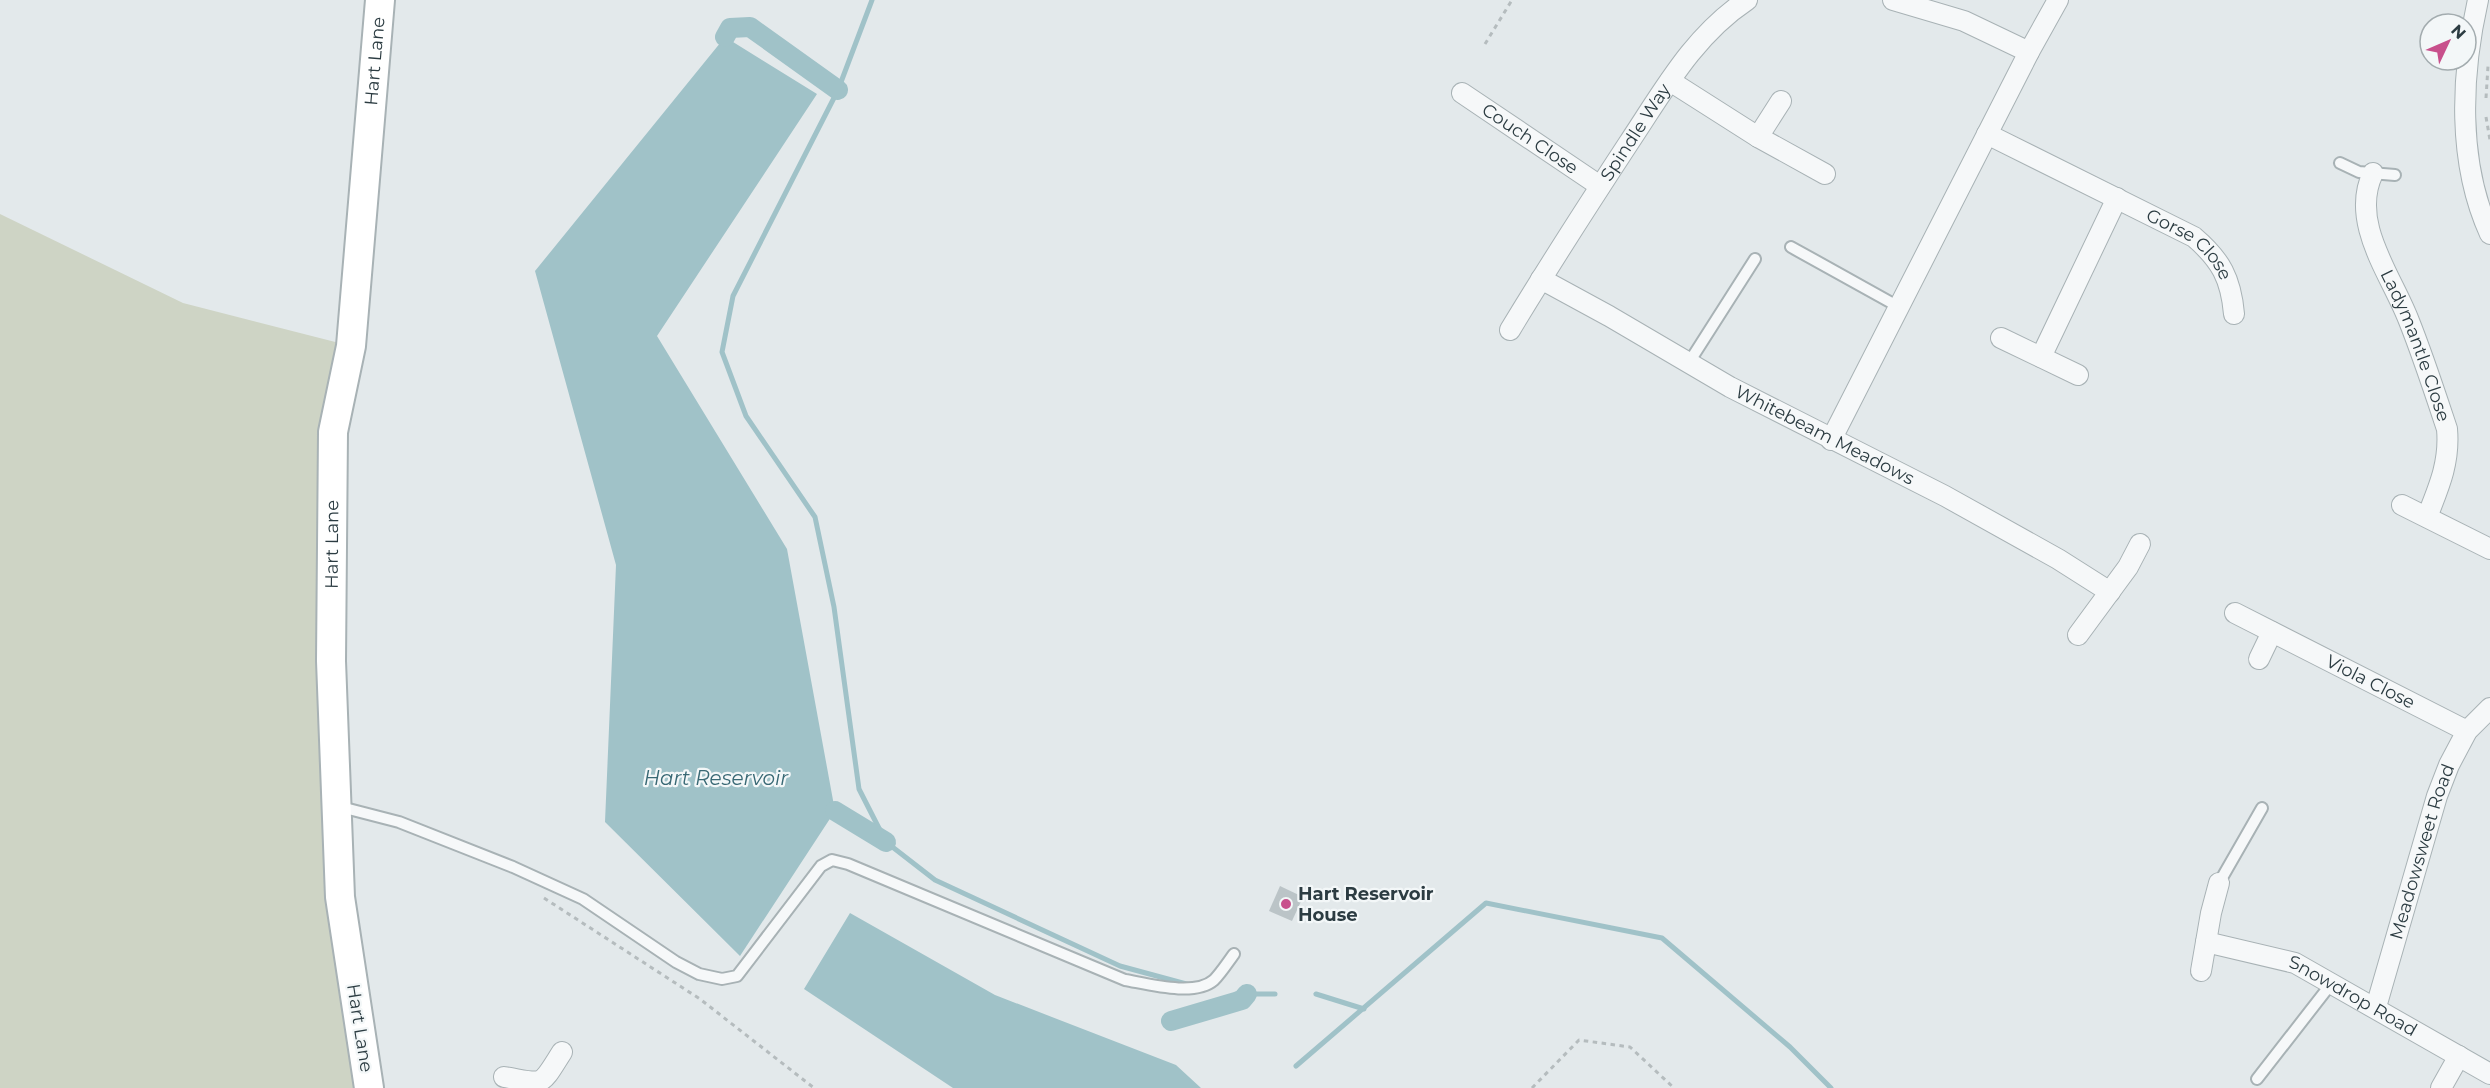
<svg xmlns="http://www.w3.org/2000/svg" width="2490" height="1088" viewBox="0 0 2490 1088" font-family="Montserrat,sans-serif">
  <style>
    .green { fill: #ced4c5 }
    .water { fill: #a0c2c8 }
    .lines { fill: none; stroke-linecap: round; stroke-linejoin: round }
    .stream { stroke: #a0c2c8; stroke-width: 5 }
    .canal { stroke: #a0c2c8; stroke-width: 20 }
    .building { fill: #bbc4c7 }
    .lane-casing { stroke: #a8b2b5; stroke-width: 14 }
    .street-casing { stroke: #a8b2b5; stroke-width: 22 }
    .secondary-casing { stroke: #a8b2b5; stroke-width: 32 }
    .path { stroke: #b5bcbe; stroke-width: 3; stroke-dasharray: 4.5 4.5; stroke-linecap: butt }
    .lane { stroke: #f6f8f9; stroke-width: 10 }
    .street { stroke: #f6f8f9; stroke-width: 20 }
    .secondary { stroke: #fff; stroke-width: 28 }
    .poi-dot { fill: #c8508c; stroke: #f3f7f8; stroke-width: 2 }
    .labels { text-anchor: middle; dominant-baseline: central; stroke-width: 4.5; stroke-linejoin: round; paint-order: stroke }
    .street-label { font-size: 18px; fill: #2c3c42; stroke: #f3f7f8 }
    .poi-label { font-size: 18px; font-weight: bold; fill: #2c3c42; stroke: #f3f7f8; text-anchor: start }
    .water-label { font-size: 20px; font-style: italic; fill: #386874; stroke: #f3f7f8 }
  </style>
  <rect width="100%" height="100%" fill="#e3e9eb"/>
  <path class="green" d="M 0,214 L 183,303 L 351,346 L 331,661 L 369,1088 L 0,1088 Z"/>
  <g class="water">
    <path d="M 725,37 L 817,94 L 657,336 L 787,549 L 835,811 L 740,956 L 605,822 L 616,565 L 535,271 Z"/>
    <path d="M 850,913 L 995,995 L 1176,1065 L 1201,1088 L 953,1088 L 804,989 Z"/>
  </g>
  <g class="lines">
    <g class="stream">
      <path d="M 872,0 L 838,90 L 733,296 L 722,352 L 746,416 L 815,517 L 834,607 L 859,789 L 886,842 L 935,880 L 1120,966 L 1190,985"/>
      <path d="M 1236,994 L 1275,994"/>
      <path d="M 1316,994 L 1364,1009"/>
      <path d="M 1296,1066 L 1486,903 L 1662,938 L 1790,1047 L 1831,1088"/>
    </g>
    <g class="canal">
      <path d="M 725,37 L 730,28 L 750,27 L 838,90"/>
      <path d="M 835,811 L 886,842"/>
      <path d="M 1171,1021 L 1242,1000 L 1247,994"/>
    </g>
  </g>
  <path class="building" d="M 1280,886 L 1303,897 L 1292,921 L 1269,911 Z"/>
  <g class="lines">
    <defs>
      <g id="lane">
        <path d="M 2340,163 L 2359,172 L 2395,175"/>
        <path d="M 1791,247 L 1899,307"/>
        <path d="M 1688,364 L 1755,259"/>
        <path d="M 337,806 L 399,822 L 513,867 L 583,899 L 676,962 L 699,974 L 722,979 L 737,976 L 821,866 L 832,860 L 848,864 L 1125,980 C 1148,984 1195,997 1214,980 C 1221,973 1228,962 1234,954"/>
        <path d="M 2219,883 L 2262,808"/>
        <path d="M 2257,1079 L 2331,984"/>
      </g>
      <g id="street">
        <path d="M 1893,0 L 1964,21 L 2029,52"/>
        <path d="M 2478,0 C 2461,75 2457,162 2490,234"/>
        <path d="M 1670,81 L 1758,137 L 1825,174"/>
        <path id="s1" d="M 1462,93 L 1600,186"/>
        <path id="s2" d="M 1987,134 L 2194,237 C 2221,260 2231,279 2234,314"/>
        <path d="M 1758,137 L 1781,101"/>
        <path id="s3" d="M 2373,173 C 2349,223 2392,276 2409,321 C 2423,356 2435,393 2447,429 C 2450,462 2439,487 2427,517"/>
        <path id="s4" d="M 1541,279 L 1609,316 L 1730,387 L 1945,496 L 2058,559 L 2110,592"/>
        <path id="s5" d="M 1510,330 C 1548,267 1588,205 1628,144 C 1664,90 1693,36 1747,0"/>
        <path d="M 2001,338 L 2078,375"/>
        <path d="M 2041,357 L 2117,198"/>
        <path d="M 1831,440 L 2029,52 L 2058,0"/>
        <path d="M 2402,505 L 2490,549"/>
        <path id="s6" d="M 2235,613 L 2467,731"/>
        <path d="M 2078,635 L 2128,567 L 2140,544"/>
        <path d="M 2259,659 L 2272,632"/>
        <path id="s7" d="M 2206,942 L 2295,963 L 2490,1074"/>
        <path d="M 2201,971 L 2211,913 L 2219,883"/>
        <path id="s8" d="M 2376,1007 L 2437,796 L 2449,765 L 2467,731 L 2490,708"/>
        <path d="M 504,1077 C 546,1084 539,1088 562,1052"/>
        <path d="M 2441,1088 L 2459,1056"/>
      </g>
      <g id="secondary">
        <path id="s9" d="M 369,1088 L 340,897 L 331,661 L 333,432 L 351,346 L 380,0"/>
      </g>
    </defs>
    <use href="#lane" class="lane-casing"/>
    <use href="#street" class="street-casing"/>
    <use href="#secondary" class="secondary-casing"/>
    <g class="path">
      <path d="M 1485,44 L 1512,0"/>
      <path d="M 2486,98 L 2488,66"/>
      <path d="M 2486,117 L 2490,140"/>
      <path d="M 544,898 L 700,999 L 814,1088"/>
      <path d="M 1532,1088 L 1579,1040 L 1630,1047 L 1674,1088"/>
    </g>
    <use href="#lane" class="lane"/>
    <use href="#street" class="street"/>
    <use href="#secondary" class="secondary"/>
  </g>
  <circle class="poi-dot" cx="1286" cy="904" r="6"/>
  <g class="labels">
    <g class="street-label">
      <text stroke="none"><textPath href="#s9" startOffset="1032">Hart Lane</textPath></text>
      <text stroke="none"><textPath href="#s5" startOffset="234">Spindle Way</textPath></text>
      <text stroke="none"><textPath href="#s1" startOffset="82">Couch Close</textPath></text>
      <text stroke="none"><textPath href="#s2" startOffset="232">Gorse Close</textPath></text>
      <text stroke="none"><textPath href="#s3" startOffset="183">Ladymantle Close</textPath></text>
      <text stroke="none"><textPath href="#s4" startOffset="324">Whitebeam Meadows</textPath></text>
      <text stroke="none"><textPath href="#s9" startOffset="546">Hart Lane</textPath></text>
      <text stroke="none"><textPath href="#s6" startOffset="152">Viola Close</textPath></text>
      <text stroke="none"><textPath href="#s8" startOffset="162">Meadowsweet Road</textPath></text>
      <text stroke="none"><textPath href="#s7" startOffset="158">Snowdrop Road</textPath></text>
      <text transform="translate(360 1028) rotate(81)">Hart Lane</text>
    </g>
    <g class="poi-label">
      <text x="1298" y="894">Hart Reservoir<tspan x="1298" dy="21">House</tspan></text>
    </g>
    <g class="water-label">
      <text x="716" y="778">Hart Reservoir</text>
    </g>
  </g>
  <g transform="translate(2448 42) rotate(46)"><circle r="28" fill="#f3f7f8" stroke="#a3acaf" stroke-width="1.5"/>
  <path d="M0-4.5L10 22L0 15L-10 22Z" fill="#c8508c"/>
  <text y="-9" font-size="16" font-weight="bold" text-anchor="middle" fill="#2c3c42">N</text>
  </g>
</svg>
